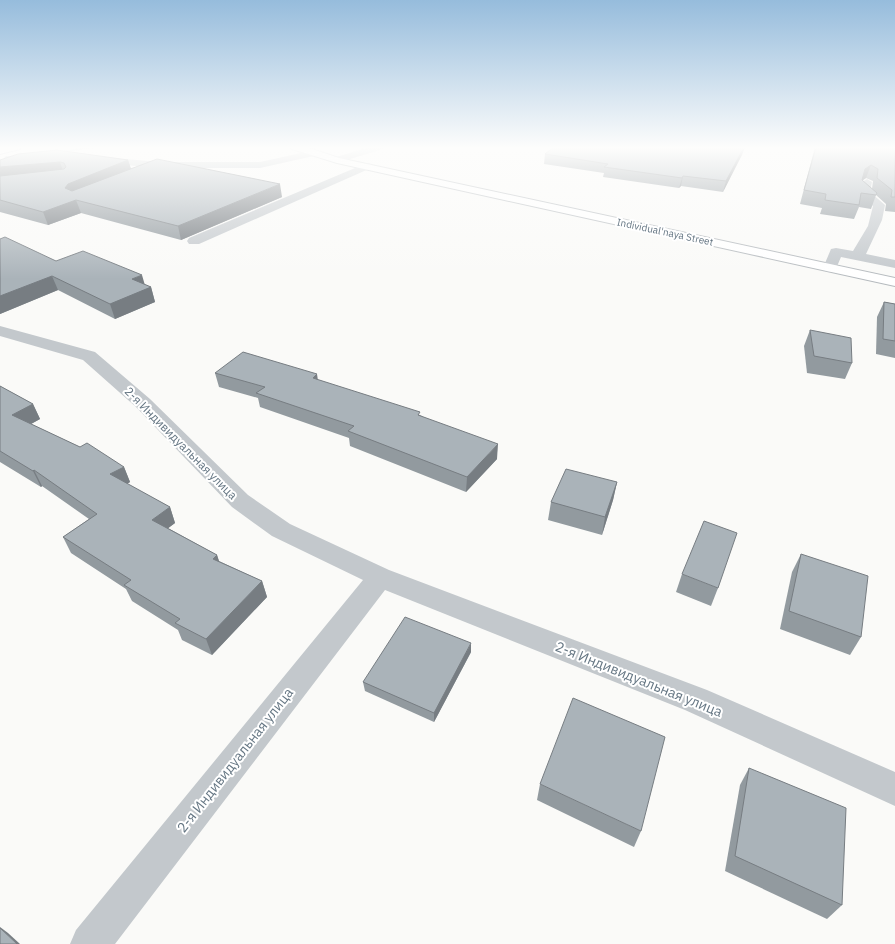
<svg xmlns="http://www.w3.org/2000/svg" width="895" height="944" viewBox="0 0 895 944" font-family="'IBM Plex Sans',sans-serif">
  <style>
    .lines { fill: none; stroke-linecap: round; stroke-linejoin: round }
    .stream { fill: #bbc7cb; fill-rule: evenodd }
    .major-casing { stroke: #b5babe; stroke-width: 2 }
    .minor { fill: #c3c8cc; fill-rule: evenodd }
    .major { fill: #fff; fill-rule: evenodd }
    .wall { fill: #929a9f; fill-rule: evenodd }
    .shaded-wall { fill: #777d82 }
    .building { fill: #aab3b9; stroke: #777d82 }
    .labels { text-anchor: middle; dominant-baseline: central; stroke-width: 4; stroke-linejoin: round; paint-order: stroke }
    .far-street-label { font-size: 10px; fill: #657683; stroke: #fff }
    .street-label { font-size: 12px; fill: #657683; stroke: #fff }
    .near-street-label { font-size: 14px; fill: #657683; stroke: #fff }
  </style>
  <rect width="100%" height="100%" fill="#fafaf8"/>
  <g class="lines">
    <g class="stream">
      <path d="M 87,147 L 101,147 L 51,154 L 49,153 Z"/>
      <path d="M 6,156 L 22,156 L 24,157 L 22,158 L 4,158 Z"/>
    </g>
    <defs>
      <g id="major">
        <path d="M 4,147 L 22,147 L 20,149 L 0,154 L 0,148 Z"/>
        <path d="M 290,147 L 306,147 L 339,158 L 895,278 L 895,286 L 337,163 L 292,149 Z"/>
      </g>
    </defs>
    <use href="#major" class="major-casing"/>
    <g class="minor">
      <path d="M 369,147 L 385,147 L 383,149 L 337,163 L 332,160 L 333,158 Z"/>
      <path d="M 315,150 L 320,153 L 318,155 L 260,168 L 161,168 L 100,163 L 95,160 L 100,157 L 161,162 L 260,162 Z"/>
      <path d="M 367,163 L 371,164 L 372,166 L 371,168 L 199,244 L 189,244 L 187,241 L 189,238 Z"/>
      <path d="M 867,179 L 872,182 L 870,192 L 885,205 L 882,220 L 866,254 L 895,260 L 895,268 L 841,257 L 835,271 L 830,272 L 825,271 L 823,268 L 831,249 L 836,248 L 853,251 L 868,226 L 873,206 L 858,193 L 862,182 Z"/>
      <path d="M 0,326 L 95,352 L 150,399 L 248,495 L 290,524 L 389,570 L 707,690 L 895,772 L 895,806 L 685,710 L 385,590 L 115,944 L 70,944 L 76,930 L 363,580 L 272,536 L 232,507 L 136,407 L 83,360 L 0,336 Z"/>
    </g>
    <use href="#major" class="major"/>
  </g>
  <g class="wall">
    <path d="M 554,147 L 745,147 L 723,192 L 681,186 L 679,188 L 603,177 L 604,173 L 544,164 L 545,154 Z"/>
    <path d="M 815,147 L 895,147 L 895,212 L 885,211 L 886,204 L 876,195 L 871,209 L 859,207 L 854,219 L 820,214 L 822,208 L 800,204 ZM 866,178 L 873,181 L 872,189 L 862,181 Z"/>
    <path d="M 0,160 L 128,160 L 131,169 L 282,197 L 181,240 L 81,213 L 48,225 L 0,212 Z"/>
    <path d="M 0,239 L 56,261 L 145,285 L 151,287 L 155,302 L 115,319 L 58,290 L 0,314 Z"/>
    <path d="M 884,302 L 895,304 L 895,358 L 876,354 L 877,317 Z"/>
    <path d="M 810,330 L 852,363 L 845,379 L 807,373 L 804,346 Z"/>
    <path d="M 215,373 L 318,380 L 420,415 L 497,459 L 466,492 L 350,446 L 349,438 L 260,407 L 258,398 L 219,387 Z"/>
    <path d="M 0,386 L 33,404 L 40,419 L 31,424 L 80,447 L 124,467 L 130,482 L 127,484 L 170,507 L 175,523 L 168,528 L 217,555 L 219,561 L 262,581 L 267,597 L 212,655 L 182,640 L 178,630 L 132,601 L 126,589 L 71,553 L 63,537 L 89,519 L 42,486 L 41,487 L 0,462 Z"/>
    <path d="M 617,482 L 613,500 L 602,535 L 548,520 L 551,502 Z"/>
    <path d="M 801,554 L 861,637 L 850,655 L 780,629 L 792,572 Z"/>
    <path d="M 682,574 L 718,588 L 711,606 L 676,592 Z"/>
    <path d="M 471,652 L 434,722 L 365,691 L 363,682 Z"/>
    <path d="M 749,768 L 842,905 L 827,919 L 725,871 L 740,785 Z"/>
    <path d="M 540,784 L 641,831 L 634,847 L 537,800 Z"/>
  </g>
  <g class="shaded-wall">
    <path d="M 744,147 L 745,147 L 742,155 L 723,192 L 726,181 Z"/>
    <path d="M 128,160 L 132,172 L 72,197 L 65,188 L 68,184 Z"/>
    <path d="M 60,162 L 64,174 L 0,180 L 0,167 Z"/>
    <path d="M 871,165 L 866,178 L 861,181 L 865,169 Z"/>
    <path d="M 683,176 L 681,186 L 679,188 L 682,178 Z"/>
    <path d="M 280,184 L 282,197 L 181,240 L 178,226 Z"/>
    <path d="M 76,200 L 81,213 L 48,225 L 43,212 Z"/>
    <path d="M 142,275 L 146,289 L 151,287 L 155,302 L 115,319 L 110,304 L 132,279 Z"/>
    <path d="M 52,276 L 58,290 L 0,314 L 0,296 Z"/>
    <path d="M 317,374 L 319,388 L 313,378 Z"/>
    <path d="M 33,404 L 40,419 L 20,430 L 12,415 Z"/>
    <path d="M 498,444 L 497,459 L 466,492 L 467,477 Z"/>
    <path d="M 124,467 L 130,482 L 117,490 L 110,474 Z"/>
    <path d="M 34,470 L 42,486 L 41,487 L 33,471 Z"/>
    <path d="M 617,482 L 613,500 L 602,535 L 605,517 Z"/>
    <path d="M 170,507 L 175,523 L 158,536 L 152,520 Z"/>
    <path d="M 217,555 L 222,571 L 213,559 Z"/>
    <path d="M 262,581 L 267,597 L 212,655 L 206,639 Z"/>
    <path d="M 471,643 L 471,652 L 434,722 L 434,713 Z"/>
    <path d="M 0,927 L 8,933 L 20,944 L 17,944 L 0,928 Z"/>
  </g>
  <g class="building">
    <path d="M 554,147 L 744,147 L 726,181 L 683,176 L 682,178 L 604,167 L 608,164 L 545,154 Z"/>
    <path d="M 816,147 L 895,147 L 895,197 L 891,197 L 892,190 L 877,178 L 878,169 L 871,165 L 865,169 L 862,180 L 877,193 L 876,195 L 861,193 L 859,205 L 825,200 L 826,194 L 804,190 Z"/>
    <path d="M 57,150 L 128,160 L 68,184 L 65,188 L 72,191 L 157,159 L 280,184 L 178,226 L 76,200 L 43,212 L 0,200 L 0,176 L 64,169 L 66,167 L 64,163 L 60,162 L 0,167 L 0,160 L 18,154 Z"/>
    <path d="M 5,237 L 56,261 L 83,251 L 142,275 L 132,279 L 151,287 L 110,304 L 52,276 L 0,296 L 0,239 Z"/>
    <path d="M 884,302 L 895,304 L 895,341 L 883,339 Z"/>
    <path d="M 810,330 L 851,338 L 852,363 L 814,356 Z"/>
    <path d="M 243,352 L 317,374 L 313,378 L 420,412 L 418,415 L 498,444 L 467,477 L 348,431 L 354,426 L 256,393 L 265,387 L 215,373 Z"/>
    <path d="M 0,386 L 33,404 L 12,415 L 80,447 L 87,443 L 124,467 L 110,474 L 170,507 L 152,520 L 217,555 L 213,559 L 262,581 L 206,639 L 175,623 L 180,619 L 124,585 L 131,580 L 63,537 L 97,514 L 34,470 L 33,471 L 0,451 Z"/>
    <path d="M 566,469 L 617,482 L 605,517 L 551,502 Z"/>
    <path d="M 704,521 L 737,533 L 718,588 L 682,574 Z"/>
    <path d="M 801,554 L 868,576 L 861,637 L 789,611 Z"/>
    <path d="M 405,617 L 471,643 L 434,713 L 363,682 Z"/>
    <path d="M 573,698 L 665,737 L 641,831 L 540,784 Z"/>
    <path d="M 749,768 L 846,808 L 842,905 L 735,856 Z"/>
    <path d="M 0,928 L 17,944 L 0,944 Z"/>
  </g>
  <linearGradient id="sky" x2="0" y2="1"><stop stop-color="#96bcdc"/><stop offset="0.53" stop-color="#fdfdfc"/><stop offset="1" stop-color="#fdfdfc" stop-opacity="0"/></linearGradient>
  <rect width="895" height="279" fill="url(#sky)"/>
  <g class="labels">
    <g class="far-street-label">
      <text transform="translate(665 232) rotate(12)">Individual'naya Street</text>
    </g>
    <g class="street-label">
      <text transform="translate(181 443) rotate(45)">2-я Индивидуальная улица</text>
    </g>
    <g class="near-street-label">
      <text transform="translate(639 679) rotate(22)">2-я Индивидуальная улица</text>
      <text transform="translate(235 760) rotate(-52)">2-я Индивидуальная улица</text>
    </g>
  </g>
</svg>
